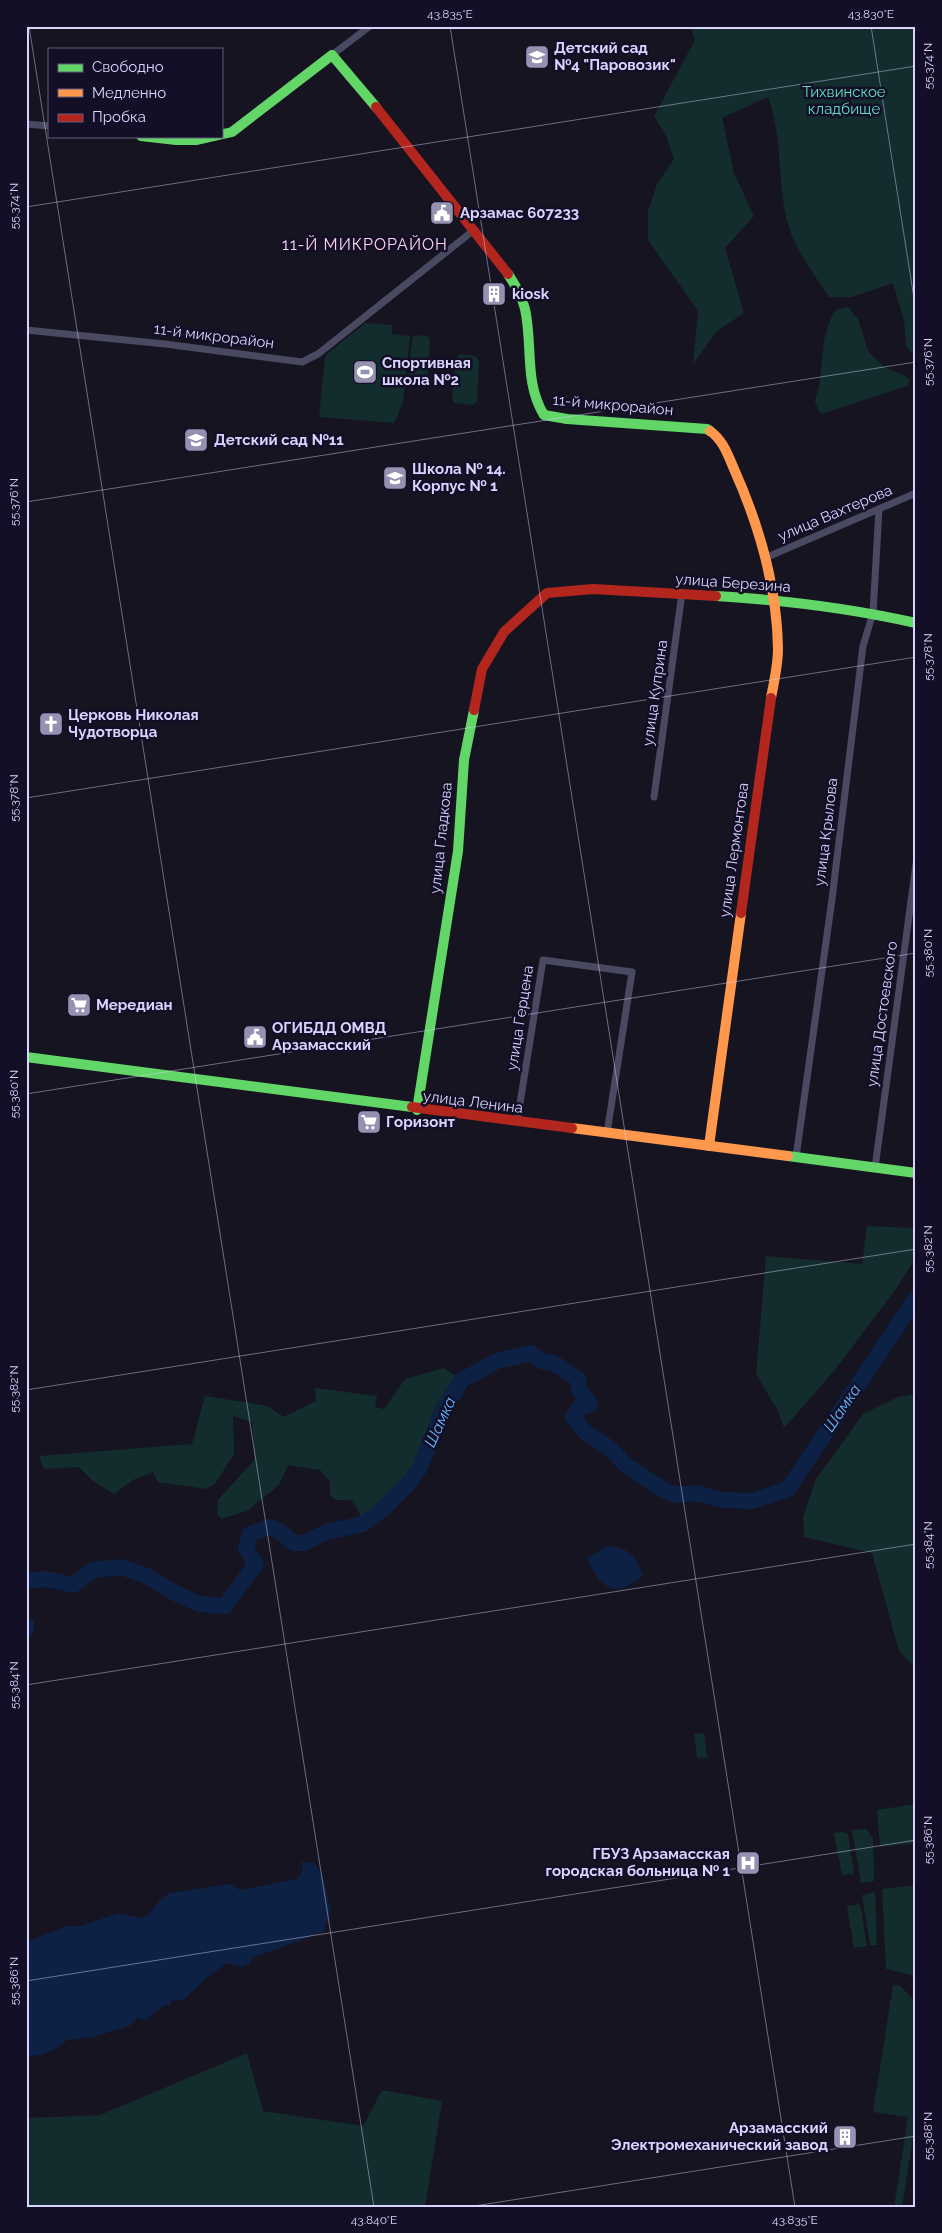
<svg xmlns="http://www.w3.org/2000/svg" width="942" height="2233" viewBox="0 0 942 2233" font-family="Raleway,sans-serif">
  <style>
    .green { fill: #132c2d }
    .water { fill: #0d2144 }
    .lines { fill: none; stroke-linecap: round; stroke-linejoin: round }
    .river { stroke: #0d2144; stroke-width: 16 }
    .street { stroke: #4a4962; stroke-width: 7 }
    .fast { stroke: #63d668; stroke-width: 10 }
    .slow { stroke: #ff974d; stroke-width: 10 }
    .jam { stroke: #b3261e; stroke-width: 10 }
    .ticks { fill: none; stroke: #d9d4ff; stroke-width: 1; stroke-opacity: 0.45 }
    .labels { text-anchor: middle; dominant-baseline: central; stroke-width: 5; stroke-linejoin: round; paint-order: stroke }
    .poi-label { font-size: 15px; font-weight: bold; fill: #d9d4ff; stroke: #130f26; text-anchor: start }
    .park-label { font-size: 15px; fill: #5fe0c0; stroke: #130f26 }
    .street-label { font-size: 15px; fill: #d9d4ff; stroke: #130f26 }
    .neighbourhood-label { font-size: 16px; letter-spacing: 1px; fill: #ffd6f0; stroke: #130f26 }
    .water-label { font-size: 16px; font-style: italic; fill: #62b6ff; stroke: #130f26 }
    .neatline { fill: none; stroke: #d9d4ff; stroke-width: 2 }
    .ticks-label { font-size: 12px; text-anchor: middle; fill: #d9d4ff }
  </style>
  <rect width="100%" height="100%" fill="#161421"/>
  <g class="green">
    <path d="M 690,26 L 916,26 L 916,358 L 906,346 L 904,321 L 893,283 L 852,297 L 829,297 C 815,275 796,252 789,227 C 776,184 784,141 768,97 L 722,118 L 734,173 L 754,216 L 725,248 L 744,313 L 717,331 L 693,364 L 698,311 L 648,240 L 648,211 L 657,184 L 674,159 L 667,138 L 654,116 L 695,40 Z"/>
    <path d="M 848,307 L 858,319 L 868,351 L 884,367 L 903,375 L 910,380 L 907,386 L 821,414 L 815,402 C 816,395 819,387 820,379 C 824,354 821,330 837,309 Z"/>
    <path d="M 365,323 L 392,325 L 392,334 L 410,336 L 403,402 L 394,423 L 319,417 L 325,356 Z"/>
    <path d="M 415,335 L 427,336 L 430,340 L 428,374 L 424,378 L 412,377 L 409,373 L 412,338 Z"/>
    <path d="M 460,354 L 475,356 L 479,361 L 477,402 L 472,405 L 454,403 L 452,398 L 456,359 Z"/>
    <path d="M 867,1226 L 916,1228 L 916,1257 L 896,1289 L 834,1371 L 784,1428 L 777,1409 L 756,1374 L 766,1256 L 862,1264 Z"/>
    <path d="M 444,1368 L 462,1380 L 443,1410 L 419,1469 L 407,1485 L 384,1508 L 363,1524 L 358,1510 L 351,1500 L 336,1500 L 330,1495 L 330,1482 L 320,1470 L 288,1465 L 279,1485 L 247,1511 L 221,1519 L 217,1513 L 218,1500 L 255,1459 L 252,1422 L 233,1416 L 234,1454 L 215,1484 L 205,1489 L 158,1482 L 153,1472 L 133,1480 L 114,1494 L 93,1481 L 79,1467 L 44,1469 L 39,1456 L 192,1444 L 205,1396 L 268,1406 L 283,1417 L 316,1401 L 315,1388 L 377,1396 L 375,1407 L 384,1409 L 405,1379 Z"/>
    <path d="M 916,1394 L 916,1669 L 899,1651 L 872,1553 L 804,1537 L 803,1517 L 816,1479 L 863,1414 L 898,1397 Z"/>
    <path d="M 704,1733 L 707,1757 L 697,1758 L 694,1734 Z"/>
    <path d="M 916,1804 L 916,1843 L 880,1847 L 877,1810 Z"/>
    <path d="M 866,1829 L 873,1838 L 874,1881 L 861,1883 L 852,1830 Z"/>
    <path d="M 843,1832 L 848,1834 L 854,1874 L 842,1875 L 834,1833 Z"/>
    <path d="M 916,1885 L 916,1976 L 886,1969 L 882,1889 Z"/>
    <path d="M 875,1892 L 877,1945 L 870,1945 L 862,1895 Z"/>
    <path d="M 860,1904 L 867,1946 L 854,1948 L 847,1906 Z"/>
    <path d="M 893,1985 L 900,1986 L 916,2002 L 916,2118 L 902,2207 L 894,2207 L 908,2117 L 873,2112 Z"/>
    <path d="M 247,2053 L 263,2111 L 363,2126 L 382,2090 L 442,2101 L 425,2207 L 26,2207 L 26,2118 L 100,2115 Z"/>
  </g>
  <g class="water">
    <path d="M 608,1546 C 633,1550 634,1554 643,1576 C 637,1580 628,1587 621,1588 C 603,1592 593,1572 587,1558 Z"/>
    <path d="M 26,1618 L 34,1620 L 34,1632 L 26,1642 Z"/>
    <path d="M 301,1862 L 314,1863 L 322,1874 L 331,1912 L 323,1932 L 252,1958 L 251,1962 L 243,1967 L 227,1963 L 210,1975 L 183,2000 L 171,2001 L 170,2006 L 164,2005 L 144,2021 L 138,2017 L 129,2026 L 93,2037 L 67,2040 L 59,2047 L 41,2055 L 26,2056 L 26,1942 L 67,1926 L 80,1926 L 119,1913 L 139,1918 L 147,1916 L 160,1900 L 169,1893 L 230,1884 L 240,1890 L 297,1879 L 303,1870 Z"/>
  </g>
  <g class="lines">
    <path class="river" d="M 26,1581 L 46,1579 L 73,1585 L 93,1570 L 121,1567 L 147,1576 L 173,1592 L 199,1604 L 225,1606 L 256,1564 L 246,1548 L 250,1534 L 269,1527 L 278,1530 L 294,1543 L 305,1543 L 326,1532 L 363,1524 L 384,1508 L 407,1485 L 419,1469 L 443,1410 L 462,1380 L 497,1361 L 531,1353 L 541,1361 L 554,1363 L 578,1379 L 579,1389 L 590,1404 L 580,1407 L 573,1417 L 585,1432 L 608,1447 L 626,1465 L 665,1491 L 676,1495 L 695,1493 L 723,1500 L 752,1501 L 788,1489 L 916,1298"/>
    <g class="street">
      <path d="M 332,55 L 370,26"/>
      <path d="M 26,124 L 49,126"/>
      <path d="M 26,330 L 165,344 L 302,362 L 318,354 L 474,230"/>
      <path d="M 765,558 L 916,493"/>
      <path d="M 654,797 L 682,593"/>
      <path d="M 517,1122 L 543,960 L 632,972 L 607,1133"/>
      <path d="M 796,1157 L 832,899 L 863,646 L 873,613 L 879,509"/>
      <path d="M 875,1168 L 916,864"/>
    </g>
    <g class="fast">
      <path d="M 141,136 L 176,140 L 197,140 L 232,132 L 332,55 L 376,107"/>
      <path d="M 508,274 C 515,285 522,296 525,309 C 533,345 524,383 544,415 L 567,419 L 707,429 L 710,431"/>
      <path d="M 716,596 C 783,600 850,608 916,623"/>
      <path d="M 26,1057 L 412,1107"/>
      <path d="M 417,1110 L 458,851 L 464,760 L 474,710"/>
      <path d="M 788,1156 L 916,1173"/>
    </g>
    <g class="slow">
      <path d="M 710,431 C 723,440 728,455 734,469 C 759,525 777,588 778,649 C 778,665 774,682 771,698"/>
      <path d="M 572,1128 L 788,1156"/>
      <path d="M 709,1146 L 741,913"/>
    </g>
    <g class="jam">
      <path d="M 376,107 L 508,274"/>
      <path d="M 474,710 L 482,669 L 504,632 L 547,593 L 593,589 L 716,596"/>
      <path d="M 741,913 L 771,698"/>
      <path d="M 412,1107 L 572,1128"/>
    </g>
  </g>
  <path class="ticks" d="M 29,26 L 374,2207M 450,26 L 795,2207M 871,26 L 916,311M 26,207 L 916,66M 26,502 L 916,362M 26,798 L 916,657M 26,1094 L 916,953M 26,1390 L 916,1249M 26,1685 L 916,1544M 26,1981 L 916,1840M 468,2207 L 916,2136"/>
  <defs>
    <symbol id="school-square" viewBox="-11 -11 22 22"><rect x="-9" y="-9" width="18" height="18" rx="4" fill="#9591b1" stroke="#130f26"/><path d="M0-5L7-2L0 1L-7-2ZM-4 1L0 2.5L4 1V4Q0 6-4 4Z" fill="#fff"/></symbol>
    <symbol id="civic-square" viewBox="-11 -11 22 22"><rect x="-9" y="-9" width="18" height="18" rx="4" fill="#9591b1" stroke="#130f26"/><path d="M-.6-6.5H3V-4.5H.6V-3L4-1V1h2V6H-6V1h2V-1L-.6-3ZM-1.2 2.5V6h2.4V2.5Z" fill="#fff"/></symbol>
    <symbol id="building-square" viewBox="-11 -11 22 22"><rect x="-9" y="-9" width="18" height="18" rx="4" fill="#9591b1" stroke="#130f26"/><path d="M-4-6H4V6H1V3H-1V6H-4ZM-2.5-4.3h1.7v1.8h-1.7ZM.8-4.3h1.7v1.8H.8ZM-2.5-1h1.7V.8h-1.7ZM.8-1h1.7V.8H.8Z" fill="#fff"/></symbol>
    <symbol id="stadium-square" viewBox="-11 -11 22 22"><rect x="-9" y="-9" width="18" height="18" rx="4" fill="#9591b1" stroke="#130f26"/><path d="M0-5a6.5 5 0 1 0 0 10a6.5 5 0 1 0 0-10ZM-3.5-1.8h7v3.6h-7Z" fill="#fff"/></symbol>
    <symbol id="church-square" viewBox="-11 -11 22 22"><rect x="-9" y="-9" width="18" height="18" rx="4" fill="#9591b1" stroke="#130f26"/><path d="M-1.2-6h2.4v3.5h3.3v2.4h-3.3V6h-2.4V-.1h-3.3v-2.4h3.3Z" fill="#fff"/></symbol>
    <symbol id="supermarket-square" viewBox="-11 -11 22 22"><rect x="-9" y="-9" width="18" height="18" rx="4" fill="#9591b1" stroke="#130f26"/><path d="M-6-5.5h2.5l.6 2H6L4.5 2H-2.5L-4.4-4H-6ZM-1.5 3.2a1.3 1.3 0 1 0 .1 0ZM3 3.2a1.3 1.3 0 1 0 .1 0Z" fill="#fff"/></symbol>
    <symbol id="hospital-square" viewBox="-11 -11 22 22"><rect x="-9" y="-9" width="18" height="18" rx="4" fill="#9591b1" stroke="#130f26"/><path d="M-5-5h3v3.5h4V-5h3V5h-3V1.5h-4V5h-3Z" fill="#fff"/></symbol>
  </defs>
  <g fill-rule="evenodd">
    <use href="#school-square" x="523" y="43" width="28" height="28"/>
    <use href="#civic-square" x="428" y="199" width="28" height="28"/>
    <use href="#building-square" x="480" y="280" width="28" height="28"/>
    <use href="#stadium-square" x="351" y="358" width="28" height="28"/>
    <use href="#school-square" x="182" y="426" width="28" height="28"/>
    <use href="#school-square" x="381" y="464" width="28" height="28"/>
    <use href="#church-square" x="37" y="710" width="28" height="28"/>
    <use href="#supermarket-square" x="65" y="991" width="28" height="28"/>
    <use href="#civic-square" x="241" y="1023" width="28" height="28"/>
    <use href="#supermarket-square" x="355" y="1108" width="28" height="28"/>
    <use href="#hospital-square" x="734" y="1849" width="28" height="28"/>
    <use href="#building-square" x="831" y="2123" width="28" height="28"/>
  </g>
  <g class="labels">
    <g class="poi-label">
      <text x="554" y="48">Детский сад<tspan x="554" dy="17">№4 "Паровозик"</tspan></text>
      <text x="460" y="213">Арзамас 607233</text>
      <text x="512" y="294">kiosk</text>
      <text x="382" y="363">Спортивная<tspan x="382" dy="17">школа №2</tspan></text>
      <text x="214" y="440">Детский сад №11</text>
      <text x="412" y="469">Школа № 14.<tspan x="412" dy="17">Корпус № 1</tspan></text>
      <text x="68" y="715">Церковь Николая<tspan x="68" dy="17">Чудотворца</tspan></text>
      <text x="96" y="1005">Мередиан</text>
      <text x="272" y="1028">ОГИБДД ОМВД<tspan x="272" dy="17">Арзамасский</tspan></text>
      <text x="386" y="1122">Горизонт</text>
      <text x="730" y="1854" text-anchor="end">ГБУЗ Арзамасская<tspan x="730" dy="17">городская больница № 1</tspan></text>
      <text x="828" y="2128" text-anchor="end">Арзамасский<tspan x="828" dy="17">Электромеханический завод</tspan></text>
    </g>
    <g class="park-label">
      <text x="844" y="92">Тихвинское<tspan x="844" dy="17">кладбище</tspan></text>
    </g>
    <g class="street-label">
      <text transform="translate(214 336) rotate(7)">11-й микрорайон</text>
      <text transform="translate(613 405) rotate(5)">11-й микрорайон</text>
      <text transform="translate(835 513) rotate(-23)">улица Вахтерова</text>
      <text transform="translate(733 583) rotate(4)">улица Березина</text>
      <text transform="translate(655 693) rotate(-82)">улица Куприна</text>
      <text transform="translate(826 832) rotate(-83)">улица Крылова</text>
      <text transform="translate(441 838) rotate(-84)">улица Гладкова</text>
      <text transform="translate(734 850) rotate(-82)">улица Лермонтова</text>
      <text transform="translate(882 1014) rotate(-82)">улица Достоевского</text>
      <text transform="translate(520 1018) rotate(-81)">улица Герцена</text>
      <text transform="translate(473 1102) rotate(7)">улица Ленина</text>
    </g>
    <g class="neighbourhood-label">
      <text x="365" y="244">11-Й МИКРОРАЙОН</text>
    </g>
    <g class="water-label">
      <text transform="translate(842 1408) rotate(-56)">Шамка</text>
      <text transform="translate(440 1422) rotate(-65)">Шамка</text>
    </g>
  </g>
  <rect width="942" height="2233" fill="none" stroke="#130f26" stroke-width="55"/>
  <rect x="48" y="48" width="175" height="90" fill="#130f26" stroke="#625e7d"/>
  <rect x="58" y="64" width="25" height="8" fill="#63d668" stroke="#625e7d"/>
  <text x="92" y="72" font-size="15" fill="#d9d4ff">Свободно</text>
  <rect x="58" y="89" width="25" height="8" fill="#ff974d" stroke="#625e7d"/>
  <text x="92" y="98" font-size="15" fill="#d9d4ff">Медленно</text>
  <rect x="58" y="114" width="25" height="8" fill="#b3261e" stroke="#625e7d"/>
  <text x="92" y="122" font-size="15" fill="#d9d4ff">Пробка</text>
  <rect x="28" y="28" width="886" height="2178" class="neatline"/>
  <g class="ticks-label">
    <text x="450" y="18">43.835°E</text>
    <text x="871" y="18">43.830°E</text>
    <text transform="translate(928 66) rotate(-90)" y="4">55.374°N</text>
    <text transform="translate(14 206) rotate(-90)" y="4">55.374°N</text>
    <text transform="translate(928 362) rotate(-90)" y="4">55.376°N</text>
    <text transform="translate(14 502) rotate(-90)" y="4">55.376°N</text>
    <text transform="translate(928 657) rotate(-90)" y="4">55.378°N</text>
    <text transform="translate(14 798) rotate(-90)" y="4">55.378°N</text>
    <text transform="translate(928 953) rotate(-90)" y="4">55.380°N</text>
    <text transform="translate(14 1094) rotate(-90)" y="4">55.380°N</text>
    <text transform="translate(928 1249) rotate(-90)" y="4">55.382°N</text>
    <text transform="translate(14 1389) rotate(-90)" y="4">55.382°N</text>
    <text transform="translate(928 1545) rotate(-90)" y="4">55.384°N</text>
    <text transform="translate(14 1685) rotate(-90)" y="4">55.384°N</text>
    <text transform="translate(928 1840) rotate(-90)" y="4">55.386°N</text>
    <text transform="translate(14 1981) rotate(-90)" y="4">55.386°N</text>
    <text transform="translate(928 2136) rotate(-90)" y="4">55.388°N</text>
    <text x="374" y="2224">43.840°E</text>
    <text x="795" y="2224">43.835°E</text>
  </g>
</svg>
